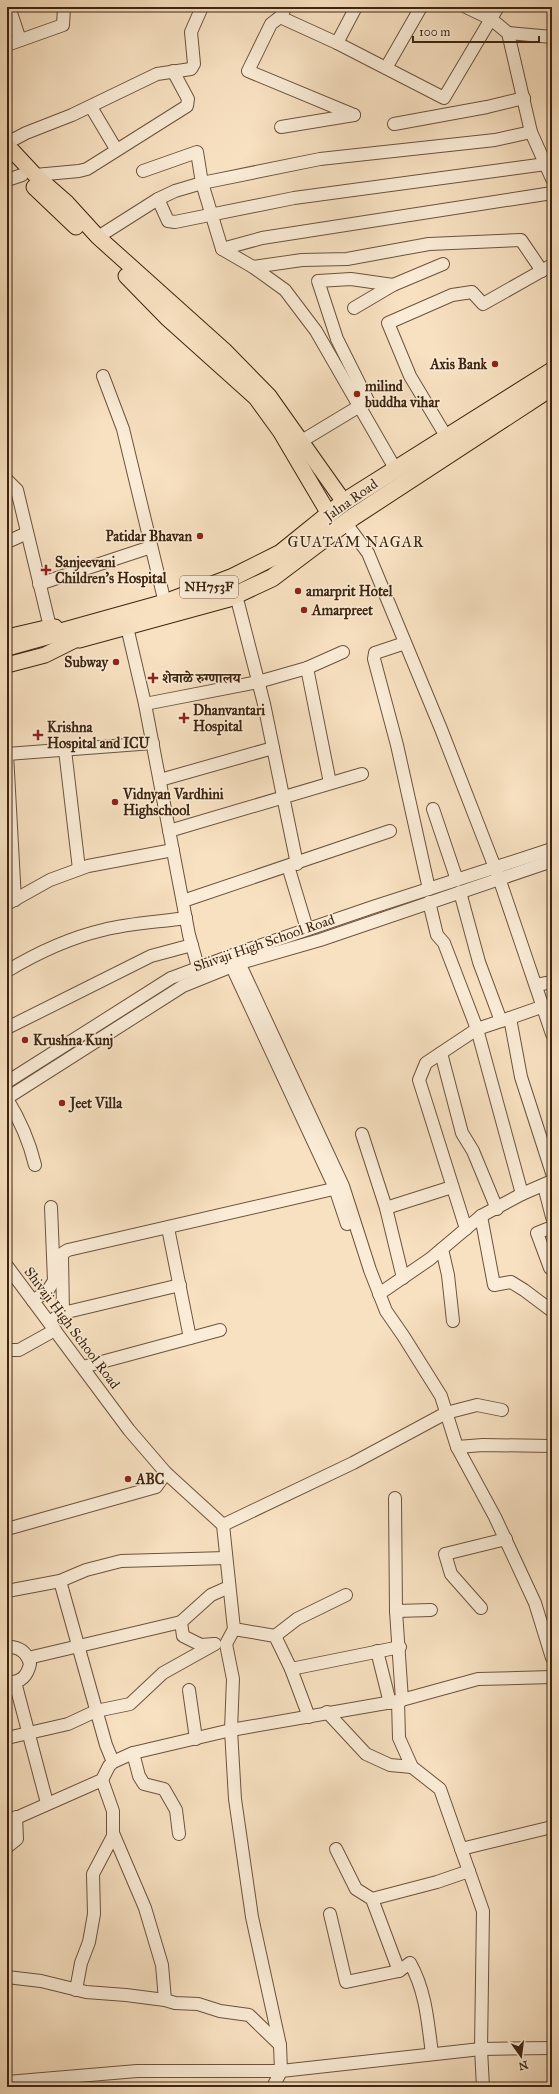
<svg xmlns="http://www.w3.org/2000/svg" width="559" height="2094" viewBox="0 0 559 2094" font-family="'IM FELL Great Primer','Noto Serif Devanagari',serif">
  <style>
    .lines { fill: none; stroke-linecap: round; stroke-linejoin: round }
    .minor-casing { stroke: #6c533c; stroke-width: 14 }
    .major-casing { stroke: #3d2410; stroke-width: 17 }
    .highway-casing { stroke: #3d2410; stroke-width: 19 }
    .minor { stroke: #faecd7; stroke-width: 12 }
    .major { stroke: #f8e1c1; stroke-width: 15 }
    .highway { stroke: #f8e1c1; stroke-width: 17 }
    .poi-dot { fill: #8f2418; stroke: #faecd7; stroke-width: 1.5 }
    .labels { text-anchor: middle; dominant-baseline: central; stroke-width: 3; stroke-linejoin: round; paint-order: stroke }
    .shield { fill: #faecd7; stroke: #76604c; stroke-width: 1 }
    .shield-label { font-size: 13px; font-weight: bold; fill: #3d2410 }
    .poi-label { font-size: 14px; font-weight: bold; fill: #3d2410; stroke: #faecd7; text-anchor: start }
    .street-label { font-size: 14px; fill: #3d2410; stroke: #faecd7 }
    .neighbourhood-label { font-size: 15px; letter-spacing: 1px; fill: #3d2410; stroke: #faecd7 }
  </style>
  <rect width="100%" height="100%" fill="#f8e1c1"/>
  <filter id="stains"><feTurbulence type="fractalNoise" baseFrequency=".005" numOctaves="4"/><feColorMatrix values="0 0 0 0 .2 0 0 0 0 .09 0 0 0 0 .02 0 0 0 .5 -.17"/></filter>
  <radialGradient id="worn" r=".72"><stop offset=".6" stop-color="#630" stop-opacity="0"/><stop offset="1" stop-color="#630" stop-opacity=".3"/></radialGradient>
  <g class="lines">
    <defs>
      <g id="minor">
        <path d="M 9,7 L 20,40"/>
        <path d="M 286,7 L 280,17 L 271,24 L 248,71 L 354,115"/>
        <path d="M 466,7 L 491,19 L 508,33 L 531,132 L 552,179"/>
        <path d="M 280,17 L 337,43 L 444,98 L 498,7"/>
        <path d="M 508,33 L 552,37"/>
        <path d="M 337,43 L 356,7"/>
        <path d="M 7,45 L 63,25 L 64,7"/>
        <path d="M 386,68 L 421,7"/>
        <path d="M 91,107 L 116,149"/>
        <path d="M 394,124 L 487,107 L 524,98"/>
        <path d="M 281,127 L 354,115"/>
        <path d="M 7,143 L 26,133 L 72,115 L 157,74 L 191,69 L 194,64 L 191,32 L 202,7"/>
        <path d="M 143,171 L 197,152 L 202,183 L 222,249 L 253,267 L 285,290 L 316,331 L 396,470"/>
        <path d="M 35,175 L 79,171 L 87,169 L 187,106 L 188,99 L 173,71"/>
        <path d="M 7,180 L 22,175"/>
        <path d="M 158,199 L 168,221 L 175,222 L 294,198 L 546,164"/>
        <path d="M 98,237 L 158,199 L 175,191 L 202,183 L 320,159 L 495,140 L 531,132"/>
        <path d="M 222,249 L 262,238 L 552,193"/>
        <path d="M 253,267 L 302,260 L 347,259 L 429,244 L 521,240 L 542,271"/>
        <path d="M 354,308 L 393,285 L 443,264"/>
        <path d="M 103,376 L 123,429 L 165,603"/>
        <path d="M 446,436 L 410,376 L 388,323 L 452,295 L 472,292 L 483,304 L 552,265"/>
        <path d="M 300,442 L 368,401 L 337,339 L 318,281 L 351,279 L 393,285"/>
        <path d="M 7,480 L 17,490 L 50,627"/>
        <path d="M 345,522 L 368,553 L 441,729 L 499,878 L 552,1034"/>
        <path d="M 7,542 L 27,533"/>
        <path d="M 39,584 L 151,547"/>
        <path d="M 236,595 L 264,704 L 297,864"/>
        <path d="M 127,627 L 145,704 L 189,935 L 200,974"/>
        <path d="M 405,643 L 375,653 L 374,659 L 397,745 L 429,889"/>
        <path d="M 307,668 L 330,783"/>
        <path d="M 145,704 L 258,682 L 307,668 L 343,652"/>
        <path d="M 65,750 L 79,869"/>
        <path d="M 7,754 L 15,900"/>
        <path d="M 7,754 L 153,743"/>
        <path d="M 160,780 L 273,748"/>
        <path d="M 433,809 L 457,880"/>
        <path d="M 169,831 L 362,774"/>
        <path d="M 288,866 L 307,929"/>
        <path d="M 460,892 L 479,962 L 501,1021 L 510,1018 L 521,1077 L 552,1173"/>
        <path d="M 183,901 L 390,831"/>
        <path d="M 429,902 L 437,935 L 444,943 L 477,1029 L 522,1194"/>
        <path d="M 7,904 L 50,880 L 88,866 L 173,850"/>
        <path d="M 235,954 L 343,1186 L 370,1270 L 386,1311 L 404,1337 L 441,1396 L 457,1447 L 495,1517 L 535,1603 L 552,1658"/>
        <path d="M 232,967 L 335,1188 L 347,1224"/>
        <path d="M 7,971 C 37,953 69,938 103,930 C 130,923 159,922 186,918"/>
        <path d="M 536,985 L 552,982"/>
        <path d="M 510,1018 L 544,1006"/>
        <path d="M 7,1028 L 151,956 L 192,945"/>
        <path d="M 441,1053 L 462,1133 L 473,1151 L 497,1209"/>
        <path d="M 7,1082 L 171,978 L 238,953 L 373,907 L 552,849"/>
        <path d="M 7,1098 L 183,986 L 240,963 L 320,940 L 552,861"/>
        <path d="M 7,1099 C 20,1120 29,1140 35,1165"/>
        <path d="M 362,1134 L 386,1208 L 403,1278"/>
        <path d="M 544,1186 L 552,1217"/>
        <path d="M 386,1208 L 452,1187"/>
        <path d="M 481,1216 L 494,1285 L 511,1282 L 524,1290 L 552,1311"/>
        <path d="M 168,1228 L 190,1338"/>
        <path d="M 466,1229 L 419,1080 L 426,1063 L 477,1029 L 501,1021"/>
        <path d="M 442,1249 L 448,1275 L 453,1321"/>
        <path d="M 7,1266 L 129,1430 L 166,1473 L 223,1525 L 234,1629 L 226,1644 L 233,1679 L 231,1730 L 235,1799 L 252,1917 L 280,2045 L 281,2071 L 273,2087"/>
        <path d="M 550,1268 L 537,1233 L 552,1227"/>
        <path d="M 379,1294 L 430,1259 L 481,1216 L 522,1194 L 552,1181"/>
        <path d="M 33,1301 L 48,1290 L 54,1281 L 51,1207"/>
        <path d="M 63,1313 L 180,1285"/>
        <path d="M 49,1322 L 63,1313 L 62,1257 L 63,1253 L 68,1250 L 342,1187"/>
        <path d="M 7,1350 L 19,1350 L 55,1330"/>
        <path d="M 83,1367 L 220,1330"/>
        <path d="M 457,1447 L 483,1445 L 552,1446"/>
        <path d="M 395,1498 L 396,1611 L 402,1700"/>
        <path d="M 223,1525 L 353,1463 L 446,1413 L 477,1405 L 502,1410"/>
        <path d="M 7,1529 L 156,1487 L 166,1473"/>
        <path d="M 60,1581 L 106,1745 L 113,1762"/>
        <path d="M 7,1591 L 60,1581 L 86,1570 L 121,1561 L 226,1558"/>
        <path d="M 481,1608 L 451,1574 L 445,1554 L 506,1539"/>
        <path d="M 396,1611 L 431,1610"/>
        <path d="M 234,1629 L 275,1636 L 291,1669 L 400,1647"/>
        <path d="M 275,1636 L 297,1619 L 346,1595"/>
        <path d="M 214,1644 L 201,1645 L 183,1636 L 181,1622 L 211,1595 L 229,1587"/>
        <path d="M 7,1647 C 19,1646 27,1652 30,1664 C 27,1677 20,1683 8,1682"/>
        <path d="M 377,1651 L 390,1703"/>
        <path d="M 28,1658 L 181,1622"/>
        <path d="M 291,1669 L 309,1717"/>
        <path d="M 15,1682 L 47,1803"/>
        <path d="M 189,1690 L 196,1739"/>
        <path d="M 398,1701 L 399,1738 L 412,1767 L 440,1789 L 483,1911 L 481,2049 L 483,2087"/>
        <path d="M 327,1712 L 366,1754 L 390,1765 L 412,1767"/>
        <path d="M 7,1738 L 68,1724 L 96,1711 L 130,1704 L 163,1673 L 215,1644"/>
        <path d="M 133,1753 L 139,1776 L 144,1784 L 164,1789 L 176,1810 L 179,1834"/>
        <path d="M 7,1822 L 102,1780 L 109,1766 L 113,1762 L 133,1753 L 231,1730 L 398,1701 L 478,1679 L 552,1677"/>
        <path d="M 113,1833 L 145,1908 L 162,1965 L 165,2000"/>
        <path d="M 7,1847 L 17,1839 L 16,1817"/>
        <path d="M 336,1849 L 356,1889 L 372,1899 L 437,1882 L 469,1871"/>
        <path d="M 461,1849 L 552,1827"/>
        <path d="M 372,1899 L 399,1971"/>
        <path d="M 330,1914 L 346,1982 L 399,1971 L 410,1963 C 426,1991 428,2024 432,2054"/>
        <path d="M 7,1977 L 41,1981 L 86,1992 L 126,1995 L 165,2000 L 175,2003 L 198,2004 L 220,2011 L 249,2015 L 280,2045"/>
        <path d="M 76,1990 L 81,1963 L 89,1942 L 94,1914 L 93,1874 L 113,1836 L 113,1811 L 102,1780"/>
        <path d="M 7,2082 L 137,2071 L 281,2071 L 481,2049 L 552,2048"/>
      </g>
      <g id="major">
        <path d="M 7,145 L 35,175 L 67,203 L 98,237 L 224,350 L 269,396 L 344,502"/>
        <path d="M 34,187 L 76,227"/>
        <path d="M 126,276 L 168,319 L 256,398 L 280,431 L 329,514"/>
        <path d="M 7,637 L 50,627 L 55,627"/>
        <path d="M 7,665 L 45,655 L 73,641"/>
      </g>
      <g id="highway">
        <path d="M 79,639 L 229,598 L 272,578 L 353,517 L 552,387"/>
        <path d="M 7,647 L 165,603 L 231,578 L 281,553 L 344,502 L 552,371"/>
      </g>
    </defs>
    <use href="#minor" class="minor-casing"/>
    <use href="#major" class="major-casing"/>
    <use href="#highway" class="highway-casing"/>
    <use href="#minor" class="minor"/>
    <use href="#major" class="major"/>
    <use href="#highway" class="highway"/>
  </g>
  <g class="poi-dot">
    <circle cx="495" cy="364" r="4"/>
    <circle cx="357" cy="394" r="4"/>
    <circle cx="200" cy="536" r="4"/>
    <path d="M44 564h4v4h4v4h-4v4h-4v-4h-4v-4h4z"/>
    <circle cx="298" cy="591" r="4"/>
    <circle cx="304" cy="610" r="4"/>
    <circle cx="116" cy="662" r="4"/>
    <path d="M151 672h4v4h4v4h-4v4h-4v-4h-4v-4h4z"/>
    <path d="M182 712h4v4h4v4h-4v4h-4v-4h-4v-4h4z"/>
    <path d="M36 729h4v4h4v4h-4v4h-4v-4h-4v-4h4z"/>
    <circle cx="115" cy="802" r="4"/>
    <circle cx="25" cy="1040" r="4"/>
    <circle cx="62" cy="1103" r="4"/>
    <circle cx="128" cy="1479" r="4"/>
  </g>
  <g class="labels">
    <rect class="shield" x="180" y="576" width="58" height="22" rx="3"/>
    <g class="shield-label">
      <text x="209" y="587">NH753F</text>
    </g>
    <g class="poi-label">
      <text x="487" y="364" text-anchor="end">Axis Bank</text>
      <text x="365" y="386">milind<tspan x="365" dy="16">buddha vihar</tspan></text>
      <text x="192" y="536" text-anchor="end">Patidar Bhavan</text>
      <text x="55" y="562">Sanjeevani<tspan x="55" dy="16">Children's Hospital</tspan></text>
      <text x="306" y="591">amarprit Hotel</text>
      <text x="312" y="610">Amarpreet</text>
      <text x="108" y="662" text-anchor="end">Subway</text>
      <text x="162" y="678">शेवाळे रुग्णालय</text>
      <text x="193" y="710">Dhanvantari<tspan x="193" dy="16">Hospital</tspan></text>
      <text x="47" y="727">Krishna<tspan x="47" dy="16">Hospital and ICU</tspan></text>
      <text x="123" y="794">Vidnyan Vardhini<tspan x="123" dy="16">Highschool</tspan></text>
      <text x="33" y="1040">Krushna Kunj</text>
      <text x="70" y="1103">Jeet Villa</text>
      <text x="136" y="1479">ABC</text>
    </g>
    <g class="street-label">
      <text transform="translate(351 500) rotate(-35)">Jalna Road</text>
      <text transform="translate(264 943) rotate(-19)">Shivaji High School Road</text>
      <text transform="translate(72 1328) rotate(53)">Shivaji High School Road</text>
    </g>
    <g class="neighbourhood-label">
      <text x="356" y="542">GUATAM NAGAR</text>
    </g>
  </g>
  <rect width="559" height="2094" fill="none" stroke="#f8e1c1" stroke-width="24"/>
  <rect x="8" y="8" width="543" height="2078" fill="none" stroke="#3d2410" stroke-width="2"/>
  <rect x="12" y="12" width="535" height="2070" fill="none" stroke="#3d2410"/>
  <g transform="translate(521 2056) rotate(166)" stroke="#faecd7" stroke-width="3" paint-order="stroke">
  <path d="M0-3L7 15L0 10L-7 15Z" fill="#3d2410"/>
  <text y="-6" font-size="11" font-weight="bold" text-anchor="middle" fill="#3d2410">N</text>
  </g>
  <path d="M413 36v6h126v-6" fill="none" stroke="#3d2410" stroke-width="2"/>
  <text x="419" y="36" font-size="12" fill="#3d2410" stroke="#faecd7" stroke-width="3" paint-order="stroke">100 m</text>
  <rect width="100%" height="100%" filter="url(#stains)"/>
  <rect width="100%" height="100%" fill="url(#worn)"/>
</svg>
